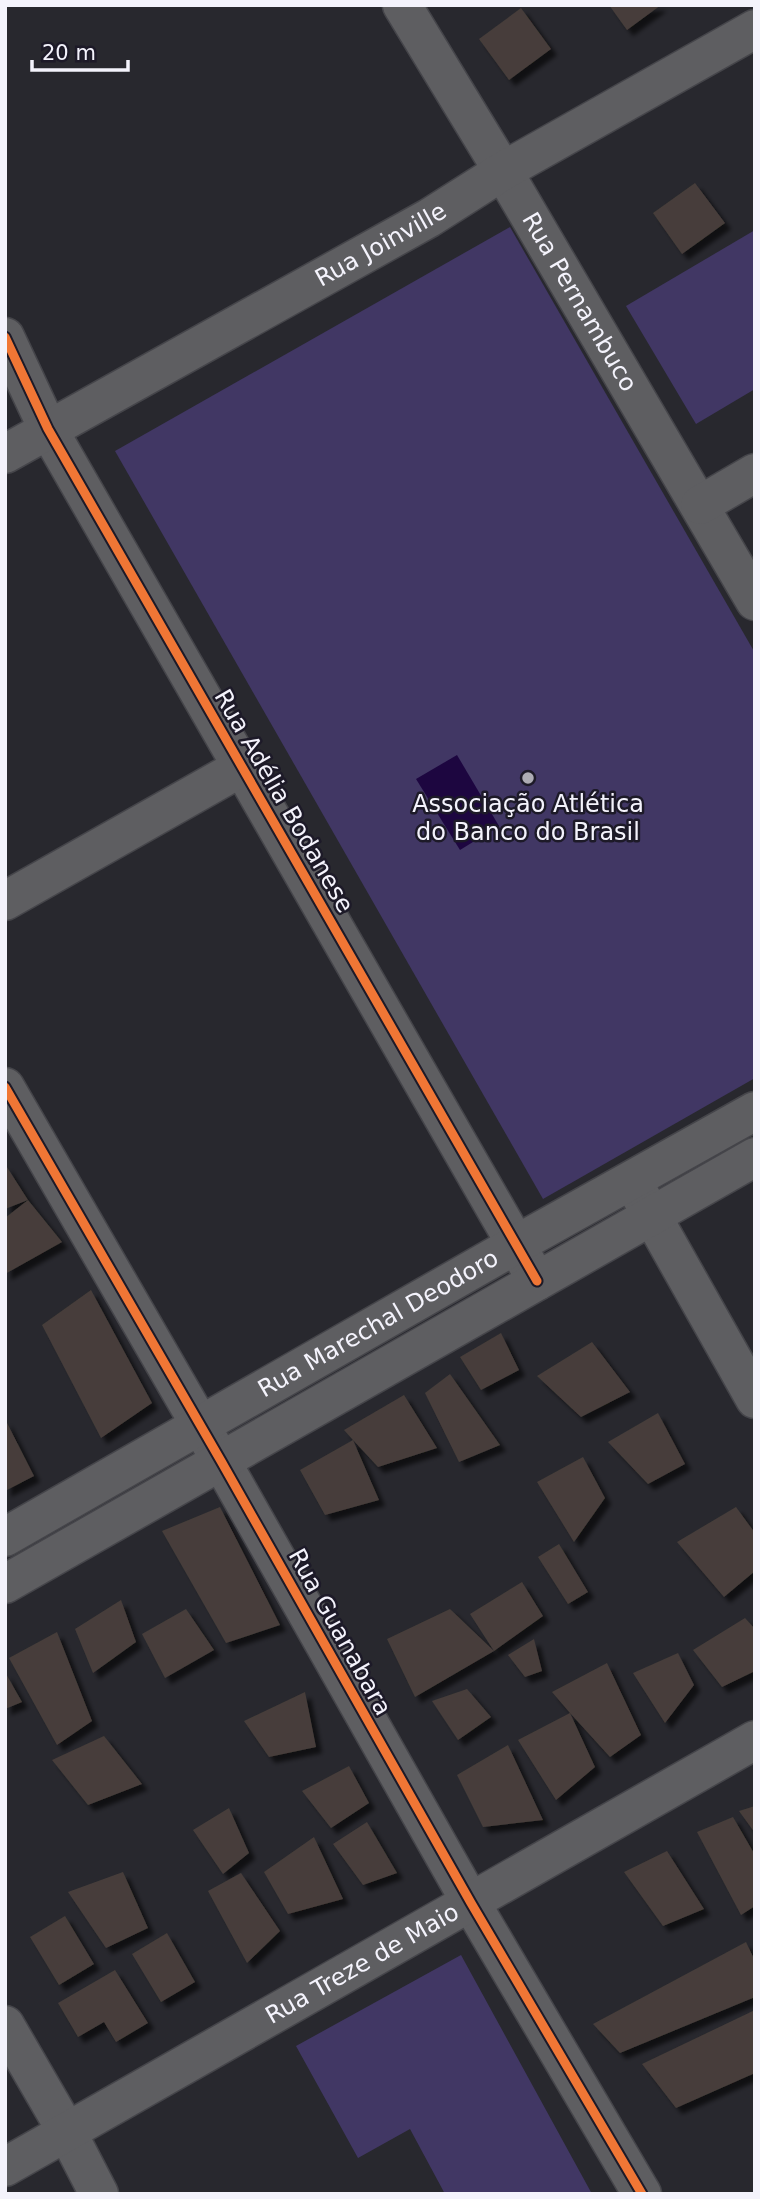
<svg xmlns="http://www.w3.org/2000/svg" width="760" height="2199" viewBox="0 0 760 2199" font-family="'DejaVu Sans',sans-serif">
  <style>
    .green { fill: #413764 }
    .water { fill: #1d0640 }
    .building { fill: #463e3a; filter: url(#shadow) }
    .lines { fill: none; stroke-linecap: round; stroke-linejoin: round }
    .minor-casing { stroke: #45454a; stroke-width: 41 }
    .minor { stroke: #5e5e61; stroke-width: 38 }
    .cycleway-casing { stroke: #1d1a28; stroke-width: 13 }
    .cycleway { stroke: #f07635; stroke-width: 9 }
    .poi-dot { fill: #adacb4; stroke: #1d1a28; stroke-width: 2.5 }
    .labels { text-anchor: middle; dominant-baseline: central; stroke-width: 5; stroke-linejoin: round; paint-order: stroke }
    .street-label { font-size: 24px; fill: #f4f3fc; stroke: #1d1a28 }
    .poi-label { font-size: 24px; fill: #f4f3fc; stroke: #1d1a28 }
  </style>
  <defs>
    <filter id="shadow"><feDropShadow dx="6" dy="6" stdDeviation="2" flood-color="#0009"/></filter>
  </defs>
  <rect width="100%" height="100%" fill="#28282e"/>
  <g class="green">
    <path d="M 510,227 L 755,653 L 755,1078 L 543,1199 L 115,451 Z"/>
    <path d="M 755,230 L 755,389 L 696,424 L 626,306 Z"/>
    <path d="M 461,1955 L 592,2194 L 445,2194 L 410,2129 L 358,2158 L 296,2046 Z"/>
  </g>
  <path class="water" d="M 457,755 L 499,826 L 460,850 L 416,779 Z"/>
  <g class="building">
    <path d="M 609,5 L 661,5 L 627,30 Z"/>
    <path d="M 521,8 L 551,49 L 509,80 L 479,39 Z"/>
    <path d="M 695,183 L 725,223 L 682,254 L 653,213 Z"/>
    <path d="M 5,1164 L 28,1200 L 62,1242 L 5,1274 L 5,1218 L 28,1200 L 5,1209 Z"/>
    <path d="M 91,1290 L 152,1403 L 101,1438 L 42,1325 Z"/>
    <path d="M 501,1333 L 519,1370 L 481,1390 L 460,1357 Z"/>
    <path d="M 592,1342 L 630,1392 L 581,1417 L 537,1376 Z"/>
    <path d="M 450,1374 L 500,1445 L 459,1462 L 425,1393 Z"/>
    <path d="M 404,1395 L 437,1448 L 378,1467 L 353,1440 L 379,1500 L 325,1515 L 300,1470 L 353,1440 L 344,1430 Z"/>
    <path d="M 658,1413 L 685,1464 L 648,1484 L 608,1442 Z"/>
    <path d="M 5,1419 L 34,1476 L 5,1491 Z"/>
    <path d="M 583,1457 L 605,1498 L 574,1542 L 537,1482 Z"/>
    <path d="M 220,1507 L 280,1625 L 226,1643 L 162,1531 Z"/>
    <path d="M 736,1507 L 755,1533 L 755,1571 L 724,1597 L 677,1542 Z"/>
    <path d="M 559,1544 L 588,1592 L 568,1604 L 538,1557 Z"/>
    <path d="M 522,1582 L 543,1616 L 494,1651 L 415,1697 L 387,1639 L 450,1609 L 494,1651 L 470,1614 Z"/>
    <path d="M 121,1600 L 136,1642 L 93,1673 L 75,1629 Z"/>
    <path d="M 186,1609 L 214,1650 L 165,1678 L 142,1634 Z"/>
    <path d="M 745,1618 L 755,1629 L 755,1671 L 722,1687 L 693,1650 Z"/>
    <path d="M 57,1632 L 92,1721 L 57,1745 L 9,1658 Z"/>
    <path d="M 534,1639 L 542,1671 L 525,1677 L 508,1655 Z"/>
    <path d="M 678,1653 L 694,1685 L 665,1723 L 633,1673 Z"/>
    <path d="M 607,1663 L 641,1735 L 610,1757 L 570,1713 L 595,1767 L 556,1800 L 518,1740 L 570,1713 L 552,1692 Z"/>
    <path d="M 5,1672 L 22,1702 L 5,1709 Z"/>
    <path d="M 467,1689 L 491,1717 L 458,1740 L 432,1701 Z"/>
    <path d="M 305,1692 L 316,1747 L 269,1757 L 244,1721 Z"/>
    <path d="M 104,1736 L 142,1784 L 88,1805 L 52,1760 Z"/>
    <path d="M 508,1745 L 543,1820 L 483,1827 L 457,1775 Z"/>
    <path d="M 349,1766 L 369,1803 L 331,1828 L 302,1791 Z"/>
    <path d="M 755,1806 L 755,1833 L 739,1811 Z"/>
    <path d="M 229,1808 L 249,1853 L 223,1874 L 193,1830 Z"/>
    <path d="M 733,1817 L 755,1855 L 755,1906 L 741,1915 L 697,1832 Z"/>
    <path d="M 367,1822 L 397,1873 L 363,1885 L 333,1844 Z"/>
    <path d="M 314,1837 L 343,1899 L 288,1914 L 264,1872 Z"/>
    <path d="M 667,1851 L 704,1909 L 663,1926 L 624,1872 Z"/>
    <path d="M 123,1872 L 148,1928 L 106,1948 L 68,1892 Z"/>
    <path d="M 241,1873 L 280,1931 L 247,1963 L 208,1891 Z"/>
    <path d="M 65,1916 L 94,1964 L 59,1985 L 30,1937 Z"/>
    <path d="M 167,1933 L 195,1982 L 161,2002 L 132,1954 Z"/>
    <path d="M 746,1942 L 755,1961 L 755,1997 L 620,2053 L 593,2024 Z"/>
    <path d="M 115,1970 L 148,2023 L 116,2042 L 104,2022 L 78,2037 L 58,2003 Z"/>
    <path d="M 755,2010 L 755,2073 L 676,2108 L 642,2064 Z"/>
  </g>
  <g class="lines">
    <defs>
      <g id="minor">
        <path id="s1" d="M 402,5 L 503,171 L 755,601"/>
        <path d="M 5,337 L 48,429 L 537,1281"/>
        <path id="s2" d="M 5,454 L 429,218 L 503,171 L 755,29"/>
        <path d="M 700,505 L 755,473"/>
        <path d="M 5,901 L 242,767"/>
        <path d="M 5,1087 L 221,1461 L 471,1903 L 642,2194"/>
        <path d="M 639,1193 L 755,1399"/>
        <path id="s3" d="M 5,1537 L 517,1244 L 755,1111"/>
        <path d="M 5,1584 L 755,1157"/>
        <path d="M 5,2025 L 67,2132 L 99,2194"/>
        <path id="s4" d="M 5,2167 L 755,1740"/>
      </g>
    </defs>
    <use href="#minor" class="minor-casing"/>
    <use href="#minor" class="minor"/>
    <defs>
      <g id="cycleway">
        <path d="M 5,337 L 48,429 L 537,1281"/>
        <path d="M 5,1087 L 221,1461 L 471,1903 L 642,2194"/>
      </g>
    </defs>
    <use href="#cycleway" class="cycleway-casing"/>
    <use href="#cycleway" class="cycleway"/>
  </g>
  <circle class="poi-dot" cx="528" cy="778" r="7"/>
  <g class="labels">
    <g class="street-label">
      <text stroke="none"><textPath href="#s2" startOffset="430">Rua Joinville</textPath></text>
      <text stroke="none"><textPath href="#s1" startOffset="346">Rua Pernambuco</textPath></text>
      <text transform="translate(284 801) rotate(60)">Rua Adélia Bodanese</text>
      <text stroke="none"><textPath href="#s3" startOffset="430">Rua Marechal Deodoro</textPath></text>
      <text transform="translate(340 1632) rotate(61)">Rua Guanabara</text>
      <text stroke="none"><textPath href="#s4" startOffset="411">Rua Treze de Maio</textPath></text>
    </g>
    <g class="poi-label">
      <text x="528" y="804">Associação Atlética<tspan x="528" dy="28">do Banco do Brasil</tspan></text>
    </g>
  </g>
  <rect width="760" height="2199" fill="none" stroke="#f4f3fc" stroke-width="14"/>
  <path d="M32 60v10h96v-10" fill="none" stroke="#f4f3fc" stroke-width="3.5"/>
  <text x="42" y="60" font-size="21" fill="#f4f3fc" stroke="#1d1a28" stroke-width="5" paint-order="stroke">20 m</text>
</svg>
